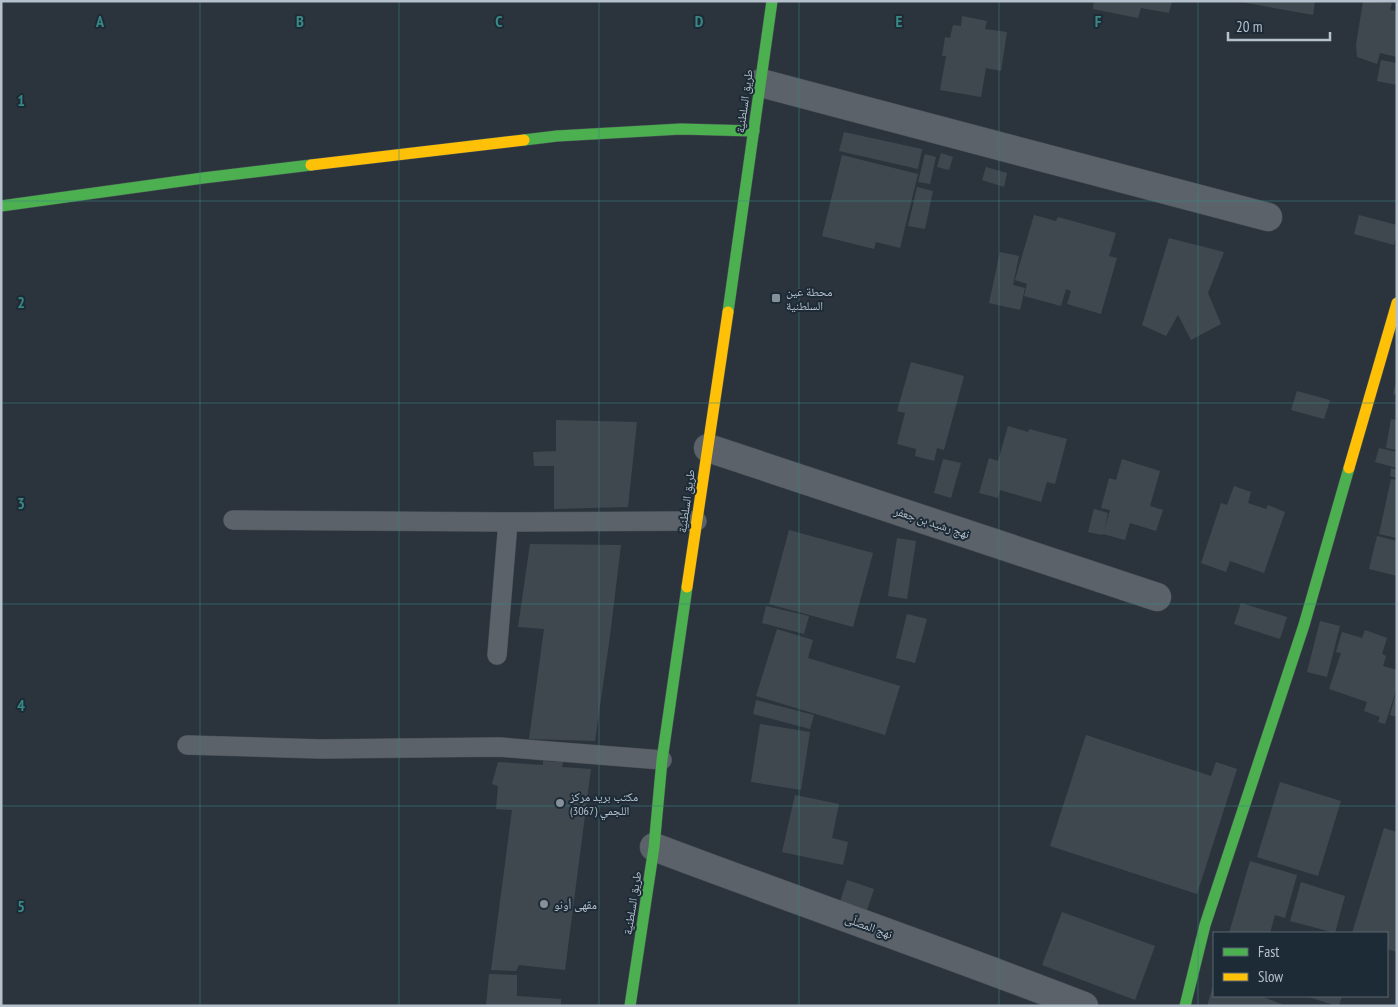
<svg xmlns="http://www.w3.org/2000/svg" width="1398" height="1007" viewBox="0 0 1398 1007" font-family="'PT Sans Narrow','Noto Naskh Arabic',sans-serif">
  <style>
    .building { fill: #40484f }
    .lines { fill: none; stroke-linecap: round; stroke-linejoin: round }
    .lane-casing { stroke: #495056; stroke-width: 20 }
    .street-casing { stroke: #495056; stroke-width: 29 }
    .fast-casing { stroke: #495056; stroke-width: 12 }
    .slow-casing { stroke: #495056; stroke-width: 12 }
    .lane { stroke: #5b6269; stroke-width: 19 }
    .street { stroke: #5b6269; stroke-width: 28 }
    .fast { stroke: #4caf50; stroke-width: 11 }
    .slow { stroke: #ffc107; stroke-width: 11 }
    .grid { fill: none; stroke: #388986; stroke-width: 1; stroke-opacity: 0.55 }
    .poi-dot { fill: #85909a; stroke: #1d2b37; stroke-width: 2 }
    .labels { text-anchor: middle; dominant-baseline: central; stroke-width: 4; stroke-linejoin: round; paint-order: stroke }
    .street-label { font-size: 12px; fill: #b5c1cc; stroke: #1d2b37 }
    .poi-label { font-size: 12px; fill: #b5c1cc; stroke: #1d2b37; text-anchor: start }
    .grid-label { font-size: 16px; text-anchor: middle; font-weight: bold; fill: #388986; stroke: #1d2b37; stroke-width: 4; stroke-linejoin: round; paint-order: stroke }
  </style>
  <rect width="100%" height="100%" fill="#2b343c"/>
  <g class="building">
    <path d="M 1094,1 L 1172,1 L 1169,13 L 1141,8 L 1138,18 L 1093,9 Z"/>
    <path d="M 1242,1 L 1315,1 L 1313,15 L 1242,2 Z"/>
    <path d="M 1363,1 L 1392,3 L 1390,10 L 1397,11 L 1397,57 L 1380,53 L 1377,64 L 1357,57 L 1356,45 Z"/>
    <path d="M 962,16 L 987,21 L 985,29 L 1007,32 L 1001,71 L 986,68 L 981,97 L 940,90 L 946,56 L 942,56 L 945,37 L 950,38 L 953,25 L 961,26 Z"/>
    <path d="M 1381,60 L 1397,63 L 1397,85 L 1377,81 Z"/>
    <path d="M 844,132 L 922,149 L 918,169 L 839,151 Z"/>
    <path d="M 941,153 L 953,157 L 949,170 L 937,167 Z"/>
    <path d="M 925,154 L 936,157 L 930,184 L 918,182 Z"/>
    <path d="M 842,155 L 918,174 L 900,248 L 876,242 L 874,249 L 822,236 Z"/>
    <path d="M 986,167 L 1007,173 L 1004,187 L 982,180 Z"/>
    <path d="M 917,187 L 933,191 L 925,229 L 908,226 Z"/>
    <path d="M 1034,215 L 1056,221 L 1058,217 L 1116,233 L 1109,256 L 1117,258 L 1101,314 L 1067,304 L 1071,291 L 1066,289 L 1061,306 L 1024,296 L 1027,284 L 1015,280 Z"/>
    <path d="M 1359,215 L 1397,225 L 1397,234 L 1394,245 L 1354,234 Z"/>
    <path d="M 1169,238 L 1224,252 L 1208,293 L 1221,324 L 1191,340 L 1178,315 L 1166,336 L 1142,325 Z"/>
    <path d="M 1000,252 L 1019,256 L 1013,285 L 1025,288 L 1020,310 L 989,303 Z"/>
    <path d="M 911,362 L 964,376 L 944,450 L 937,448 L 934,461 L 915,456 L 916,449 L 897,444 L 905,413 L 897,411 Z"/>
    <path d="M 1396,382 L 1397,382 L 1397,395 L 1393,394 Z"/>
    <path d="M 1297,391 L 1330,400 L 1324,419 L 1291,410 Z"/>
    <path d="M 1391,419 L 1397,420 L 1397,450 L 1386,448 Z"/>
    <path d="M 556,420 L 637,422 L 628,507 L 554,509 L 554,466 L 534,466 L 533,452 L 556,451 Z"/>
    <path d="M 1008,426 L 1028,432 L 1029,429 L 1067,439 L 1055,484 L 1047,482 L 1041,502 L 1000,490 L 998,498 L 979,493 L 989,458 L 998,461 Z"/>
    <path d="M 1379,448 L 1397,452 L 1397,468 L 1375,462 Z"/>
    <path d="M 943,459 L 961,463 L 951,498 L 934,493 Z"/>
    <path d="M 1122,459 L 1160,471 L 1150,506 L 1163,510 L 1156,531 L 1130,523 L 1125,540 L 1103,534 L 1102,535 L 1088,532 L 1094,509 L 1108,513 L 1104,531 L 1110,510 L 1101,508 L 1109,478 L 1116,480 Z"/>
    <path d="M 1391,468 L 1397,470 L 1397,478 L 1390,476 Z"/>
    <path d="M 1391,479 L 1397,480 L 1397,538 L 1379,534 Z"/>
    <path d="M 1234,486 L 1251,492 L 1248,503 L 1266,509 L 1268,505 L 1285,512 L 1264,573 L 1230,561 L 1226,572 L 1201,563 L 1221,503 L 1227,505 Z"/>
    <path d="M 789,530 L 873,553 L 853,627 L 769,604 Z"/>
    <path d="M 1377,536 L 1397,541 L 1397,576 L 1369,569 Z"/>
    <path d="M 897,538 L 916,541 L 907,599 L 888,596 Z"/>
    <path d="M 530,544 L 621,545 L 610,636 L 595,741 L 529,739 L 544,629 L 518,627 Z"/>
    <path d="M 1241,603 L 1287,617 L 1280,639 L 1234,624 Z"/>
    <path d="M 766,606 L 809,616 L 804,634 L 762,623 Z"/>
    <path d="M 907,614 L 927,619 L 915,663 L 896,658 Z"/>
    <path d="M 1320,621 L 1340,626 L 1327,677 L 1307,672 Z"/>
    <path d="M 777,629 L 813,640 L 808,658 L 900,686 L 885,735 L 756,696 Z"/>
    <path d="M 1365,630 L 1387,638 L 1382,654 L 1386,656 L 1383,666 L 1397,670 L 1397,688 L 1385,724 L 1378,722 L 1380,717 L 1364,711 L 1367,702 L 1329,689 L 1341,653 L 1336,652 L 1342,632 L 1362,638 Z"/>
    <path d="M 1396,693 L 1397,693 L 1397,717 L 1390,715 Z"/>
    <path d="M 756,700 L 814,715 L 810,729 L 753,714 Z"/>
    <path d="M 760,724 L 810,732 L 801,790 L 751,782 Z"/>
    <path d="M 1086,735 L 1211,776 L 1216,762 L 1237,769 L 1197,894 L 1050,846 Z"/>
    <path d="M 543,761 L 563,762 L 562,767 L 591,769 L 565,970 L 519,965 L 516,971 L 491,970 L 512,810 L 496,809 L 498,786 L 492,784 L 498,762 L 543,765 Z"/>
    <path d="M 1280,782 L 1341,801 L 1318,876 L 1257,857 Z"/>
    <path d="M 795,795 L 839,804 L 832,838 L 848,842 L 843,865 L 782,852 Z"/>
    <path d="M 1384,828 L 1397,832 L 1397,952 L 1387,949 L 1387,933 L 1352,933 Z"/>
    <path d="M 1250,861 L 1297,875 L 1285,918 L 1275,915 L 1270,933 L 1229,933 Z"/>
    <path d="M 847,880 L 874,889 L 864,919 L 837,911 Z"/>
    <path d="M 1301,882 L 1345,896 L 1335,933 L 1290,921 Z"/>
    <path d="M 1062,912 L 1155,946 L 1135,1000 L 1042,965 Z"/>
    <path d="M 489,974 L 517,975 L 517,996 L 561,999 L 561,1006 L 486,1006 Z"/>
    <path d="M 1214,982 L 1214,996 L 1261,996 L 1286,1006 L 1207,1006 Z"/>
    <path d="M 1306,996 L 1342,996 L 1339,1006 L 1336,1006 Z"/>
  </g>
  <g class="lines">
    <defs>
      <g id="lane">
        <path d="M 233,520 L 508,522 L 697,521"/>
        <path d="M 497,655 L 508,522"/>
        <path d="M 187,745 L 321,749 L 499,747 L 662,760"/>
      </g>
      <g id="street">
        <path d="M 761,83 L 1268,217"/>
        <path d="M 708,448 L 1157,597"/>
        <path d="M 654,847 C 797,901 942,951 1084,1006"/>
      </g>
      <g id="fast">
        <path d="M 524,140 L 557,136 L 681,129 L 754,131"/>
        <path d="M 1,206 L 203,178 L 311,165"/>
        <path d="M 728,312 L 772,1"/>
        <path d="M 630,1006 L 654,847 L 662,760 L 687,587"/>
        <path d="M 1185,1006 L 1205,925 L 1304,625 L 1349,468"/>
      </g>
      <g id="slow">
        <path d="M 311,165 L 524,140"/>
        <path d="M 1349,468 L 1397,303"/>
        <path d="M 687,587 L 728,312"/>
      </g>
    </defs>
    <use href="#lane" class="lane-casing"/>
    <use href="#street" class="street-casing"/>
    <use href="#fast" class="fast-casing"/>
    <use href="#slow" class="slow-casing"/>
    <use href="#lane" class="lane"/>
    <use href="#street" class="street"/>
    <use href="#fast" class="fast"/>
    <use href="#slow" class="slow"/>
  </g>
  <path class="grid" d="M 200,1 L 200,1006M 399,1 L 399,1006M 599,1 L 599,1006M 799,1 L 799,1006M 999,1 L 999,1006M 1198,1 L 1198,1006M 1,201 L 1397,201M 1,403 L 1397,403M 1,604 L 1397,604M 1,806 L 1397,806"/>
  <g class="poi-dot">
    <rect x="771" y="293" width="10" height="10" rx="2.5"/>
    <circle cx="560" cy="803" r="5"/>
    <circle cx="544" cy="904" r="5"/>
  </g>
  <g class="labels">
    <g class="street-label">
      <text transform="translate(744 101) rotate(-82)">طريق السلطنية</text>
      <text transform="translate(686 501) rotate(-82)">طريق السلطنية</text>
      <text transform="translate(932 522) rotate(18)">نهج رشيد بن جعفر</text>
      <text transform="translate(632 903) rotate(-81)">طريق السلطنية</text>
      <text transform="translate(869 926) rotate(20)">نهج المصلّى</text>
    </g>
    <g class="poi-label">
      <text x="786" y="291">محطة عين<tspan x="786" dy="14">السلطنية</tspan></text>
      <text x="570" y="796">مكتب بريد مركز<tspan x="570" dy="14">اللجمي (3067)</tspan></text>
      <text x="554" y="904">مقهى أونو</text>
    </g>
  </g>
  <g class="grid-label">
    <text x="100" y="27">A</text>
    <text x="300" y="27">B</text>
    <text x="499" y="27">C</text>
    <text x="699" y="27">D</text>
    <text x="899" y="27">E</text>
    <text x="1098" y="27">F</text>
    <text x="21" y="106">1</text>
    <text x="21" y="308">2</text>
    <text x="21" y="509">3</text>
    <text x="21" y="711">4</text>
    <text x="21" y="912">5</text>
  </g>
  <rect width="1398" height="1007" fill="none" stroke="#b5c1cc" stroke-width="5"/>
  <rect x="1213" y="932" width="175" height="65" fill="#1d2b37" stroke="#5a6773"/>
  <rect x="1223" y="948" width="25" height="8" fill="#4caf50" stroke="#5a6773"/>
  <text x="1258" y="957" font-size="15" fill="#b5c1cc">Fast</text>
  <rect x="1223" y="973" width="25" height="8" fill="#ffc107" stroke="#5a6773"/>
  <text x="1258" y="982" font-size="15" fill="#b5c1cc">Slow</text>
  <path d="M1228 32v8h102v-8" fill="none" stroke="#b5c1cc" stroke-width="2.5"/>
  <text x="1236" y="32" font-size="15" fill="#b5c1cc" stroke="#1d2b37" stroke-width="4" paint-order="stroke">20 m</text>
</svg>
